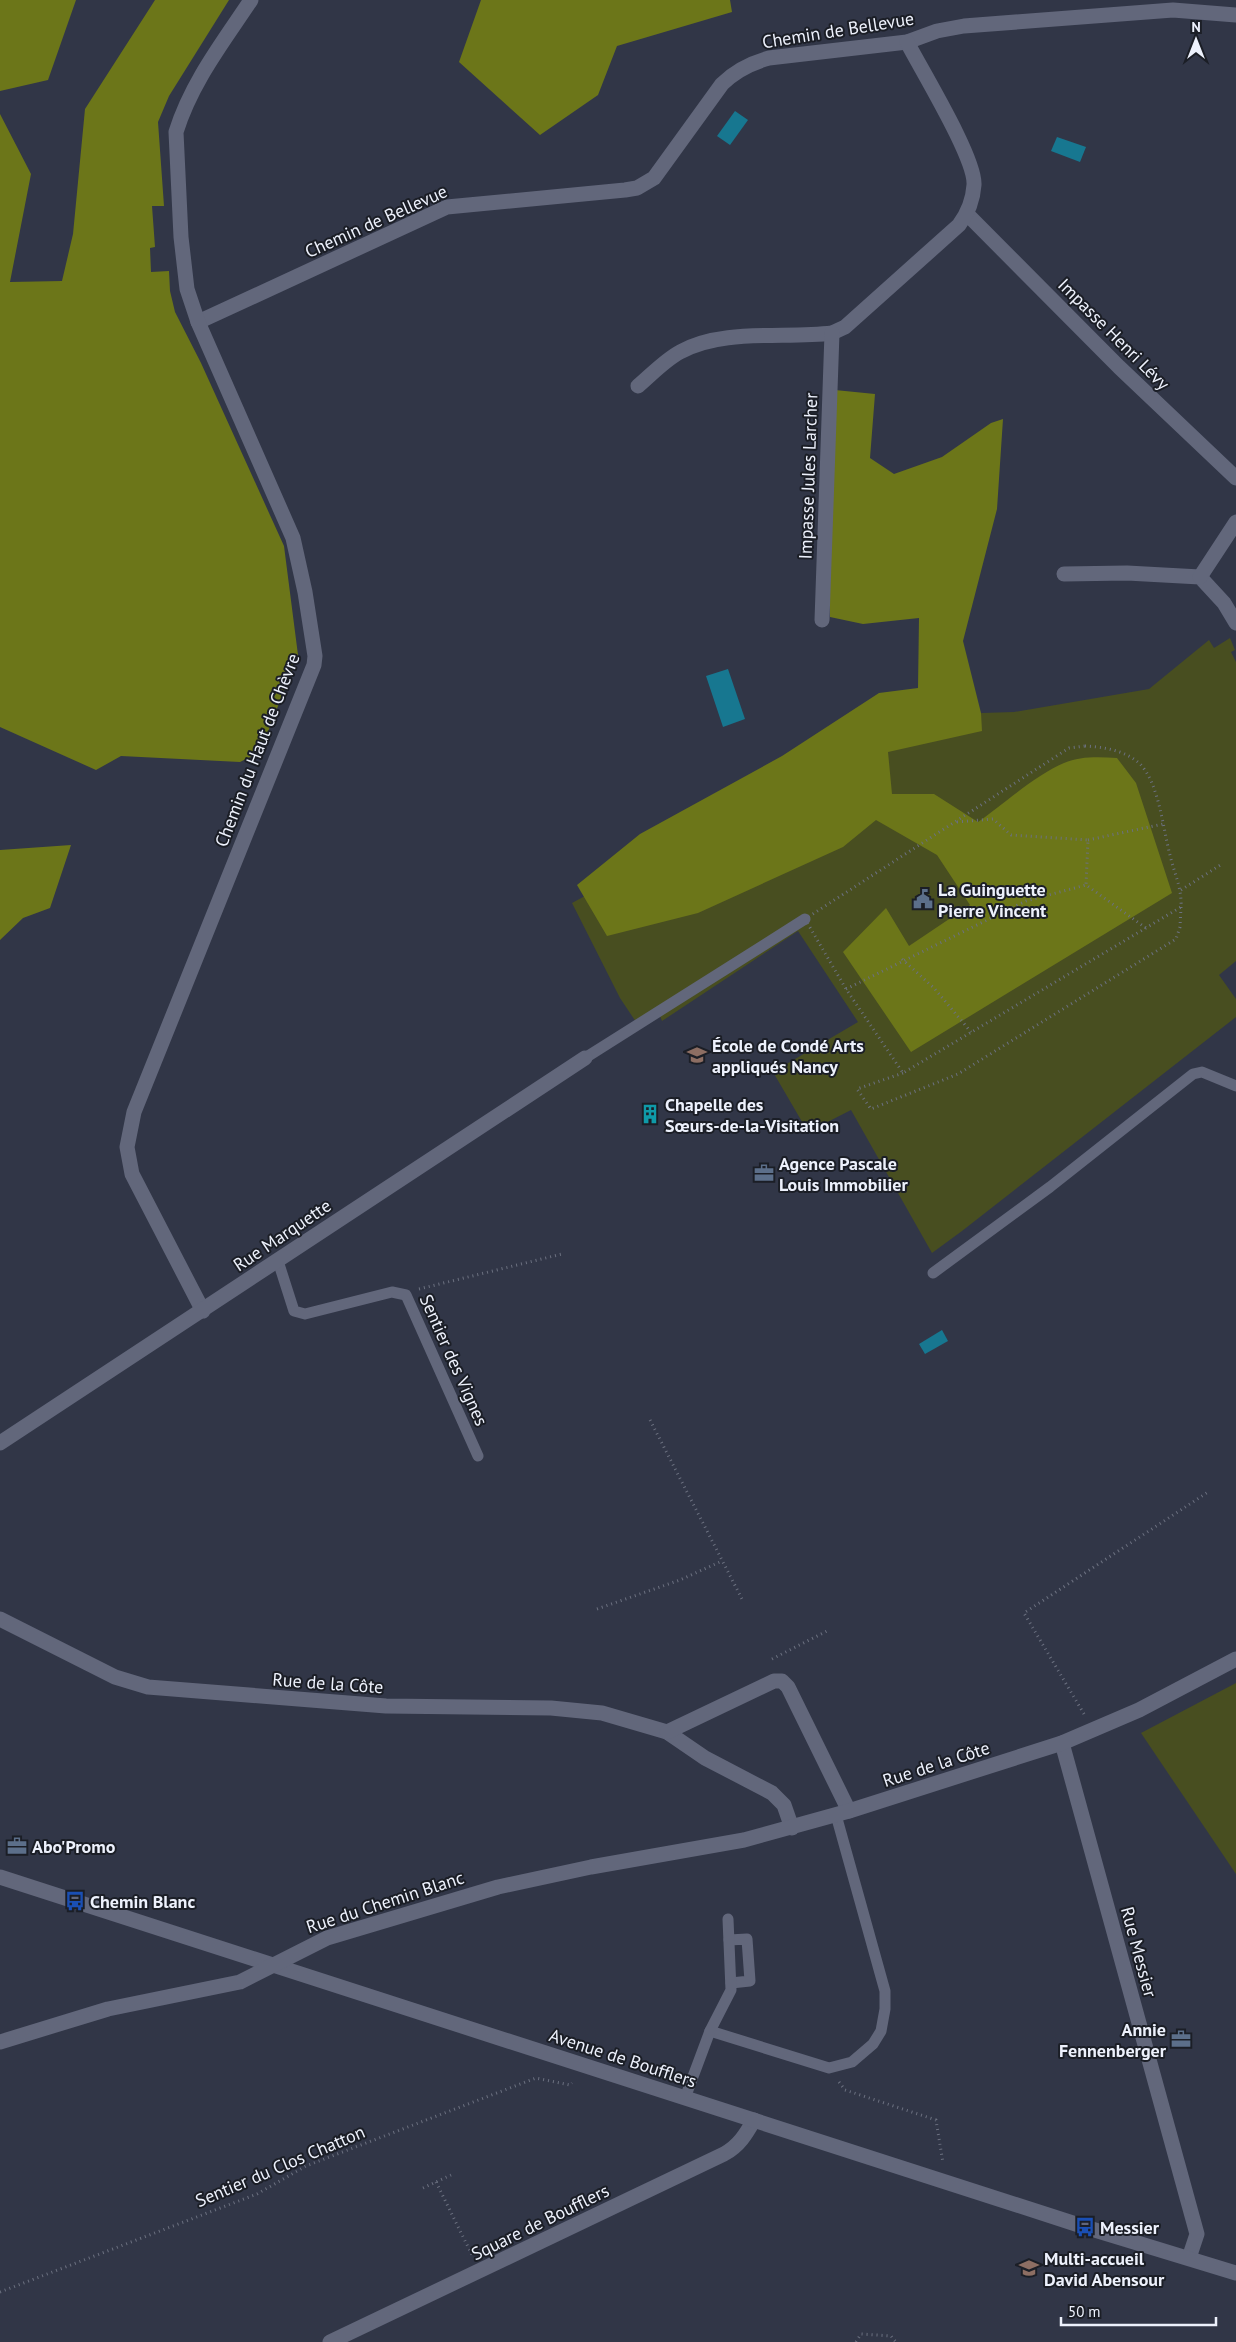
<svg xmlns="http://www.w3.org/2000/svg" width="1236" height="2342" viewBox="0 0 1236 2342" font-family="'PT Sans',sans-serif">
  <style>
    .green { fill: #484e20 }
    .forest { fill: #6c7619 }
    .water { fill: #177790 }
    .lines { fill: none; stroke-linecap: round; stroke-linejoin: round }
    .path { stroke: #6c7180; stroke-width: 3; stroke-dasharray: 1 4; stroke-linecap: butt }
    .lane { stroke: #62677b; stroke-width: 11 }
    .street { stroke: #62677b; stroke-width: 15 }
    .secondary { stroke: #62677b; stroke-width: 15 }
    .labels { text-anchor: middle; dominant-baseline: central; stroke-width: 4; stroke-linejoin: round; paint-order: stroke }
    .street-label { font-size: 18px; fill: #edf1fc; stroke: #1b1e26 }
    .poi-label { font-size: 18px; font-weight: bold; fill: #edf1fc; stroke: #1b1e26; text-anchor: start }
  </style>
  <rect width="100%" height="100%" fill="#313647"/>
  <g class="green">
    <path d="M 1230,638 L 1235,650 L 1231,652 L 1236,662 L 1236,961 L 1219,975 L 1236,999 L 1236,1017 L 962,1231 L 932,1253 L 851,1110 L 808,1132 L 773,1072 L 858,1022 L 798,931 L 662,1021 L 660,1016 L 640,1028 L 620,998 L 572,903 L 918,715 L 1014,712 L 1149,689 L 1209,640 L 1214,648 Z"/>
    <path d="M 1236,1683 L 1236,1874 L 1141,1733 Z"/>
  </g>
  <g class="forest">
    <path d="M 0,0 L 76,0 L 48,80 L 0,91 Z"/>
    <path d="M 155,0 L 229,0 L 169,96 L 158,122 L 164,206 L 152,206 L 155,247 L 150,248 L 151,272 L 169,271 L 170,291 L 175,312 L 201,363 L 284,546 L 298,655 L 260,752 L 240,762 L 121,756 L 96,770 L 0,727 L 0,114 L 31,174 L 10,282 L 62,281 L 73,234 L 85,109 Z"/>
    <path d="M 481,0 L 730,0 L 732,12 L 617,46 L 598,95 L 540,135 L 459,62 Z"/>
    <path d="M 835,390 L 875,394 L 870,458 L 894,474 L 942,457 L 991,423 L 1003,419 L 997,509 L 963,641 L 981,713 L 982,731 L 888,752 L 892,794 L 934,794 L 978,822 C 1002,805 1037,774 1064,763 C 1080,756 1099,757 1117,758 L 1136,783 L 1172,893 L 911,1052 L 843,952 L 886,908 L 909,946 L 970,905 L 937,855 L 876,820 L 843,847 L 698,913 L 607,936 L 577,885 L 640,834 L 782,756 L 879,693 L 918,688 L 919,618 L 863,624 L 830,617 L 830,473 Z"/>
    <path d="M 71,845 L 50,908 L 23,918 L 0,940 L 0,850 Z"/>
  </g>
  <g class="water">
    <path d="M 735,111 L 748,120 L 730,145 L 717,136 Z"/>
    <path d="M 1057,137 L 1086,147 L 1080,162 L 1051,151 Z"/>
    <path d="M 728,669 L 745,719 L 723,727 L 706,676 Z"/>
    <path d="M 942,1330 L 948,1341 L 925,1354 L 919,1344 Z"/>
  </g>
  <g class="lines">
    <g class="path">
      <path d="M 1085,746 C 1103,747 1124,750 1139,763 C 1159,782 1163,829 1170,855 C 1174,873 1182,888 1181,907 L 903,1073 L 846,989 L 805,919 L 1069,748 Z"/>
      <path d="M 957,822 L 993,819 L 1011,835 L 1088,840 L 1086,885"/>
      <path d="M 1088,840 L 1163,824"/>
      <path d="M 1181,890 L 1222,864"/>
      <path d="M 902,959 L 934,988 L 971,1032"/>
      <path d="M 846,989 L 1026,901 L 1086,885 L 1146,928"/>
      <path d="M 903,1073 L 857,1089 L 871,1109 L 958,1074 L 1176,939 L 1180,927 L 1181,907"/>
      <path d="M 419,1289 L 562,1254"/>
      <path d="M 650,1420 L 743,1601"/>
      <path d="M 597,1609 L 680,1580 L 722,1561"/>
      <path d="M 772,1659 L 827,1631"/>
      <path d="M 1084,1714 L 1024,1613 L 1208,1492"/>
      <path d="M 839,2082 L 845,2090 L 936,2120 L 943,2163"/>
      <path d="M 436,2182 L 472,2255"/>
      <path d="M 423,2188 L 451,2175"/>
      <path d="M 0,2292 L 257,2194 L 306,2166 L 536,2078 L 570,2085 L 572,2083"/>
      <path d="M 856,2342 L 861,2334 L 891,2336 L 896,2342"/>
    </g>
    <g class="lane">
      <path d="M 585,1058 L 805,919"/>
      <path d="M 278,1261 L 294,1311 L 305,1314 L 392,1292 L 406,1295 L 478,1456"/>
      <path d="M 933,1273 L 1050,1187 L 1193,1074 L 1202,1072 L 1236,1086"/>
      <path d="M 729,1940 L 747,1939 L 750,1981 L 731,1983"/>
      <path d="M 710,2031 L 829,2068 L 852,2062 L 873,2044 L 881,2031 L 885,2009 L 885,1991 L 836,1815"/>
      <path d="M 685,2098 L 710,2031 L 731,1990 L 728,1919"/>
    </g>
    <g class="street">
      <path d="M 967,214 L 1119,367 L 1236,478"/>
      <path d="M 198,322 L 447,207 L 625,190 L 637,188 L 654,178 L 722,84 C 736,70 751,63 769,58 L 907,42 L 937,31 L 964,26 L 1173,10 L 1236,15"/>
      <path d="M 638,386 C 651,375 665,360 680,352 C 722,328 785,339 832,333 L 845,327 L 959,225 C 968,213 973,200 974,185 C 976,159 922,71 907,42"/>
      <path d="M 1064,574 L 1127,573 L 1200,577 L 1224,603 L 1236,623"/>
      <path d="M 1200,577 L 1236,522"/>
      <path d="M 822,620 L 832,333"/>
      <path d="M 203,1311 L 132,1174 L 127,1147 L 134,1112 L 314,665 L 315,656 L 305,592 L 293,538 L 198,322 L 187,289 L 181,237 L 176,132 C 191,83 223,42 251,0"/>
      <path d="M 0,1443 L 585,1058"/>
      <path d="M 0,1619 L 115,1677 L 148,1687 L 386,1706 L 551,1708 L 602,1713 L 667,1732 L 705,1758 L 772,1793 L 784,1805 L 792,1828"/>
      <path d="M 667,1732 L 774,1681 L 782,1681 L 788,1687 L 849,1811"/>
      <path d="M 1062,1743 L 1197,2234 L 1189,2258"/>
      <path d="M 330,2342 L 724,2154 C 739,2146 746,2134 754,2120"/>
    </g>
    <g class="secondary">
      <path d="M 0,1877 L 1085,2227 L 1236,2273"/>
      <path d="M 0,2042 L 108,2009 L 240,1982 L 327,1938 L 498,1887 L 591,1867 L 744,1840 L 849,1811 L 1062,1743 L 1139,1710 L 1236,1659"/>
    </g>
  </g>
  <defs>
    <symbol id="civic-bare" viewBox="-9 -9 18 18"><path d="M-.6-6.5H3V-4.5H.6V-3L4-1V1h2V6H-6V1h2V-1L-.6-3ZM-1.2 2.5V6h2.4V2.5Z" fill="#5c6f8a" stroke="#1b1e26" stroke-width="2.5" paint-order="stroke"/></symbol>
    <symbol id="university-bare" viewBox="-9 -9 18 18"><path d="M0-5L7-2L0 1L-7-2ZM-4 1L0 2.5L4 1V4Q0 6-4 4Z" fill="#8d6e63" stroke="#1b1e26" stroke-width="2.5" paint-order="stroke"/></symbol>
    <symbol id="building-bare" viewBox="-9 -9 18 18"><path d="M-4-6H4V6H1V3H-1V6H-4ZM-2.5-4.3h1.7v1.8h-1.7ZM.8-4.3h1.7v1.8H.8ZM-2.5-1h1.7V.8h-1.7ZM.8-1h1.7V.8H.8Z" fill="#0f9aa8" stroke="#1b1e26" stroke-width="2.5" paint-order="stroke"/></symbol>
    <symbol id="office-bare" viewBox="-9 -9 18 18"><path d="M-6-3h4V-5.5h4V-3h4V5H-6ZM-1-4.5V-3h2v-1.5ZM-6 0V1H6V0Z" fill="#5c6f8a" stroke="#1b1e26" stroke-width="2.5" paint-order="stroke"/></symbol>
    <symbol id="bus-bare" viewBox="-9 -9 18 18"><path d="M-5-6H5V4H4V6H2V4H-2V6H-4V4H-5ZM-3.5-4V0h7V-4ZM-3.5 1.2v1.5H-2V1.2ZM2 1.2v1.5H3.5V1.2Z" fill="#1a4fb4" stroke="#1b1e26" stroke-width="2.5" paint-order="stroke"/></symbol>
    <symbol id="school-bare" viewBox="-9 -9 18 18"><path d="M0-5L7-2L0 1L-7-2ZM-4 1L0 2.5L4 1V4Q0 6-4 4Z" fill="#8d6e63" stroke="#1b1e26" stroke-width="2.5" paint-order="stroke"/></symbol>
  </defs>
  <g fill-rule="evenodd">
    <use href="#civic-bare" x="909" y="885" width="28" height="28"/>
    <use href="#university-bare" x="683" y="1041" width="28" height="28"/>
    <use href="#building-bare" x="636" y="1100" width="28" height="28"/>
    <use href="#office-bare" x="750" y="1159" width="28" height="28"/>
    <use href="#office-bare" x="3" y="1832" width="28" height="28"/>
    <use href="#bus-bare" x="61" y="1887" width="28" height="28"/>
    <use href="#office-bare" x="1167" y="2025" width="28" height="28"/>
    <use href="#bus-bare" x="1071" y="2213" width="28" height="28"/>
    <use href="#school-bare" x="1015" y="2254" width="28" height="28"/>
  </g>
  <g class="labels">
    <g class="street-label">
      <text transform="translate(838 30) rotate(-9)">Chemin de Bellevue</text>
      <text transform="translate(376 221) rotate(-24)">Chemin de Bellevue</text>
      <text transform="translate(1114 334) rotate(45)">Impasse Henri Lévy</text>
      <text transform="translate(808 476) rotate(-88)">Impasse Jules Larcher</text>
      <text transform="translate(257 750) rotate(-69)">Chemin du Haut de Chèvre</text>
      <text transform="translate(282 1235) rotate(-34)">Rue Marquette</text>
      <text transform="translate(454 1360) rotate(66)">Sentier des Vignes</text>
      <text transform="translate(328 1683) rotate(4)">Rue de la Côte</text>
      <text transform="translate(936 1764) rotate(-18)">Rue de la Côte</text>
      <text transform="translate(385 1902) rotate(-18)">Rue du Chemin Blanc</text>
      <text transform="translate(1139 1952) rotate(75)">Rue Messier</text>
      <text transform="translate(623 2058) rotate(18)">Avenue de Boufflers</text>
      <text transform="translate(280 2166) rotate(-23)">Sentier du Clos Chatton</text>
      <text transform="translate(540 2222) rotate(-26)">Square de Boufflers</text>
    </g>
    <g class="poi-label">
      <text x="938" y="889">La Guinguette<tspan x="938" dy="21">Pierre Vincent</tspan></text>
      <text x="712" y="1045">École de Condé Arts<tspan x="712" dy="21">appliqués Nancy</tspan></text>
      <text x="665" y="1104">Chapelle des<tspan x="665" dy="21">Sœurs-de-la-Visitation</tspan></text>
      <text x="779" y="1163">Agence Pascale<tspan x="779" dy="21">Louis Immobilier</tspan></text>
      <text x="32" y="1846">Abo'Promo</text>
      <text x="90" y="1901">Chemin Blanc</text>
      <text x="1166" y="2029" text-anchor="end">Annie<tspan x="1166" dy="21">Fennenberger</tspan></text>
      <text x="1100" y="2227">Messier</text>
      <text x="1044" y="2258">Multi-accueil<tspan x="1044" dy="21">David Abensour</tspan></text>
    </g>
  </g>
  <g transform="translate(1196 40)" stroke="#1b1e26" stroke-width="4" paint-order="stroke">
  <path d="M0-4L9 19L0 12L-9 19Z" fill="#edf1fc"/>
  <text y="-8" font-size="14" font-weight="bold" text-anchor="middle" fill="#edf1fc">N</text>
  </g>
  <path d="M1061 2317v8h155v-8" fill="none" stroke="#edf1fc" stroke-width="2.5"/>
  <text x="1068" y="2317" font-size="15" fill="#edf1fc" stroke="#1b1e26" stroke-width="4" paint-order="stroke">50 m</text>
</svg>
